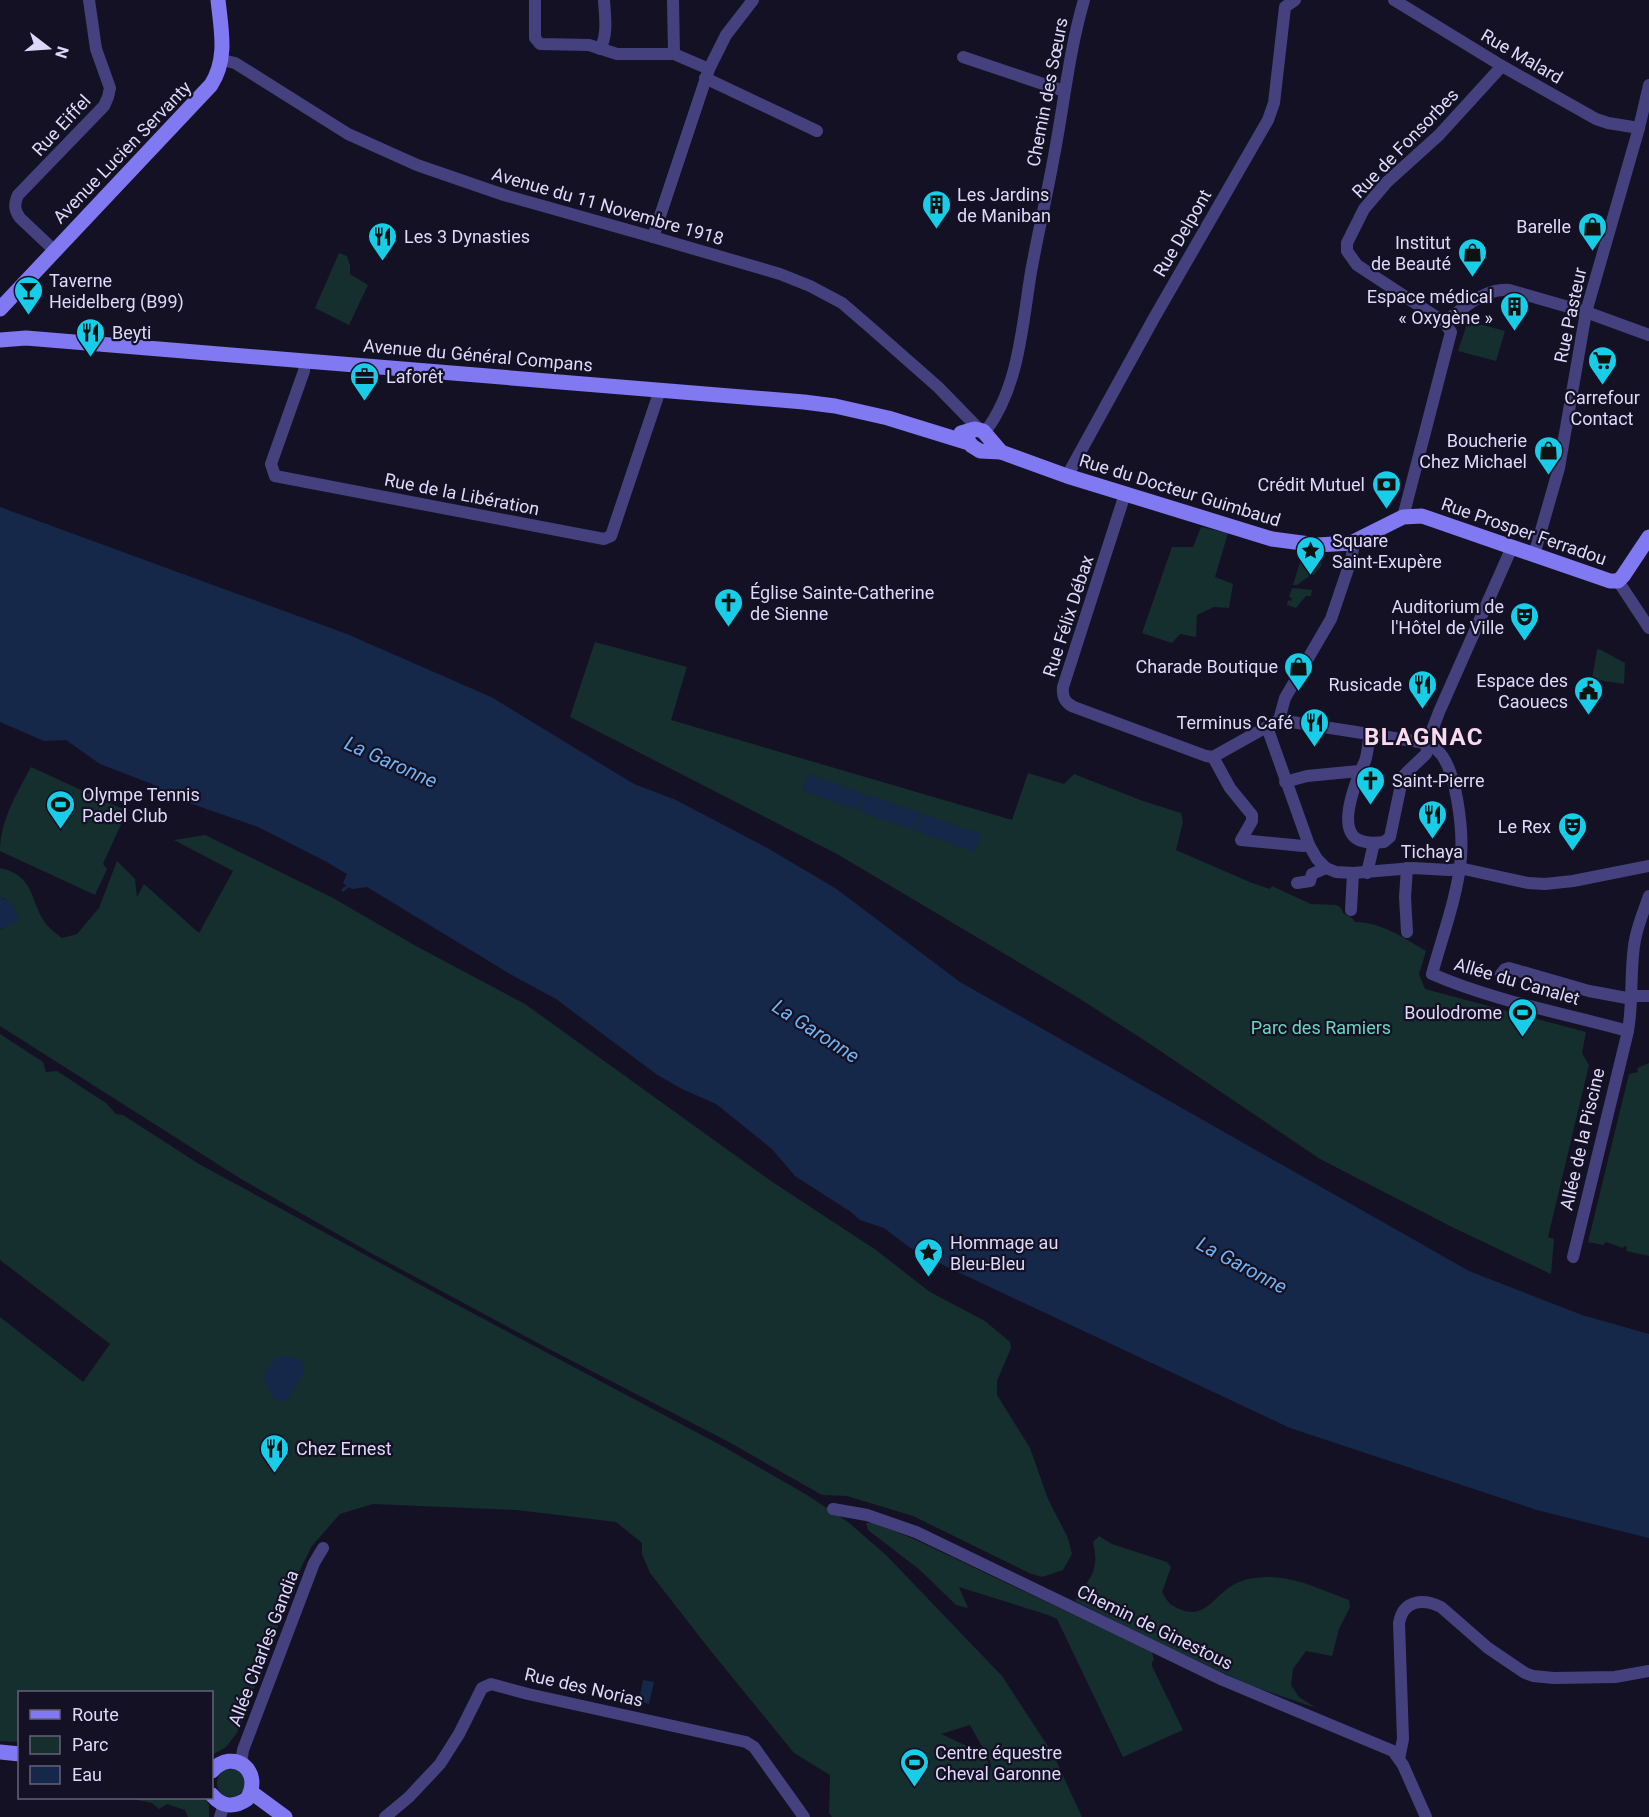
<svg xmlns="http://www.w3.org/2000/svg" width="1649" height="1817" viewBox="0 0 1649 1817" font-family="Roboto,sans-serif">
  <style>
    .green { fill: #152e2e; fill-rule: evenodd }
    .water { fill: #15284a }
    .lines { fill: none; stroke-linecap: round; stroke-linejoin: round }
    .stream { stroke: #15284a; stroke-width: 3 }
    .street { stroke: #45417f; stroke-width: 12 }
    .secondary { stroke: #8079f2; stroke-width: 15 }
    .labels { text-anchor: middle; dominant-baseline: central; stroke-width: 4.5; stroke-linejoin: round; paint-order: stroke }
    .street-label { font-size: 18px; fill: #ded9fb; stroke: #151124 }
    .poi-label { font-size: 18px; fill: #ded9fb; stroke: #151124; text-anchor: start }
    .park-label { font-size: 18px; fill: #6bd5be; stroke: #151124 }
    .water-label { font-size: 20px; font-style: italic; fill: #71b2f1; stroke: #151124 }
    .district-label { font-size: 24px; font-weight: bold; letter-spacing: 1.5px; fill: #fbdaee; stroke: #151124 }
  </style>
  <rect width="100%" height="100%" fill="#151124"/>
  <g class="green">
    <path d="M 339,253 L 347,256 L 350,266 L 350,274 L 368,285 L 349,325 L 315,308 Z"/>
    <path d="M 1468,321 L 1505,331 L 1496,361 L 1458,351 Z"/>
    <path d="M 1201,527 L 1228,533 L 1215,577 L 1233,584 L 1229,608 L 1214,607 L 1197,615 L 1196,637 L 1180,634 L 1172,643 L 1142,633 L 1172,547 L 1193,547 Z"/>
    <path d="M 1305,552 L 1307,552 L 1307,556 L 1321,557 L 1321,566 L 1314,575 L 1311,575 L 1297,585 L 1293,585 L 1302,556 Z"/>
    <path d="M 1292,588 L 1312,590 L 1311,596 L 1306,596 L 1296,608 L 1287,605 L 1288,600 L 1291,601 L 1292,598 L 1289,597 Z"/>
    <path d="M 595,642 L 687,667 L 671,720 L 1012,820 L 1028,773 L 1064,784 L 1074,774 L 1143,801 L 1181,813 L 1183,822 L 1176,850 L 1252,883 L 1270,889 L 1272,886 L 1311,904 L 1337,905 L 1341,908 L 1343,913 L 1352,918 L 1355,922 C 1381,922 1404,938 1426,951 L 1419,974 L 1425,989 L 1586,1032 L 1582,1053 L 1589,1065 L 1548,1237 L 1554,1239 L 1551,1274 L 1452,1227 L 1320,1159 L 1150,1044 L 1077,997 L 837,854 L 570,717 Z"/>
    <path d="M 1599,649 L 1625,663 L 1624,684 L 1592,679 L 1597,650 Z"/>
    <path d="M 31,767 L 127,811 L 103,864 L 107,869 L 95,895 L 0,851 C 0,821 17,793 31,767 Z"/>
    <path d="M 205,835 L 333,898 L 416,946 L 525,1004 L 771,1181 L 876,1250 L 930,1292 L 985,1321 L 1010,1342 L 1011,1348 L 997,1381 L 997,1395 L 1030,1448 L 1048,1499 L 1068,1538 L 1072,1554 L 1063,1570 L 1042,1577 L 1029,1573 L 913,1516 L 847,1496 L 822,1495 L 727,1441 L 549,1349 L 369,1252 L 241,1179 L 0,1026 L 0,929 L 3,928 L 6,899 L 0,897 L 0,868 C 37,876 29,903 47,925 C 51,930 57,934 62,938 L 77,934 L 99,908 L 117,861 L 135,879 L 137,897 L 144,884 L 199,933 L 233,871 L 174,840 Z"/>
    <path d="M 0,1034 L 43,1062 L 46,1072 L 57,1071 L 106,1103 L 116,1114 L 123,1115 L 199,1164 L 450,1301 L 724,1447 L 807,1495 L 848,1522 L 886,1555 L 1002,1676 L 1053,1754 L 1082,1817 L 832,1817 L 829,1813 L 830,1775 L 794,1753 L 710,1650 L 650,1573 L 642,1554 L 642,1543 L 616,1522 L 517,1510 L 373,1504 L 340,1514 L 312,1546 L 297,1576 L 237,1733 L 226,1747 L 212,1755 L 212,1692 L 20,1692 L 19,1742 L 0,1741 L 0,1317 L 83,1382 L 110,1344 L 0,1260 ZM 970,1725 L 990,1761 L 992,1771 L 984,1754 L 941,1734 Z"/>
    <path d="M 1649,1063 L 1649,1256 L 1626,1251 L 1627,1247 L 1624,1246 L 1623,1248 L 1606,1242 L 1603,1245 L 1588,1242 L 1629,1074 L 1638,1072 L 1637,1068 Z"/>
    <path d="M 866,1523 L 874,1523 L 914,1539 L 1152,1652 L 1154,1660 L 1152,1662 L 1152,1666 L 1183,1730 L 1123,1757 L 1057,1619 L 1048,1615 L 959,1587 L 968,1608 L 956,1605 L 920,1570 L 868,1530 Z"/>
    <path d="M 1099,1536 L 1112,1544 L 1167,1562 L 1171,1567 L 1162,1592 C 1167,1602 1172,1607 1182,1610 C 1205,1619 1215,1595 1233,1585 C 1243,1579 1257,1577 1269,1577 C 1296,1577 1324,1591 1349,1600 L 1350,1607 L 1339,1629 L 1332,1656 L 1306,1651 L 1293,1669 L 1291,1685 L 1299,1697 L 1316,1708 L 1252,1686 L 1142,1635 L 1075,1601 C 1090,1577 1100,1571 1093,1542 Z"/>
    <circle cx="231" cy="1783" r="14"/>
    <path d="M 128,1798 L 206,1798 L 209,1805 L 209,1817 L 188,1817 L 185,1810 L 167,1804 L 159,1809 L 152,1803 Z"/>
  </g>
  <g class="water">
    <path d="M 0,507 L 347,634 L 491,697 L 634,784 L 676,800 L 769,849 L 835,888 L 960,982 L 1469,1271 L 1582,1315 L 1649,1334 L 1649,1538 L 1537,1510 L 1290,1428 L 945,1266 L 909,1247 L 884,1228 L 860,1220 L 851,1212 L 795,1176 L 772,1149 L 716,1104 L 682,1089 L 656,1074 L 556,999 L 510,974 L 367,887 L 352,889 L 343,883 L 347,874 L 325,861 L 258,827 L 175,798 L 152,784 L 100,764 L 66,740 L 44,741 L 0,722 Z"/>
    <path d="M 808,774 L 864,794 L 858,810 L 802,791 Z"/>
    <path d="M 866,794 L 920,813 L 914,830 L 860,812 Z"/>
    <path d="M 922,814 L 981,834 L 975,852 L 916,831 Z"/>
    <path d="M 0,897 C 11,900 15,911 19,921 L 0,929 Z"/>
    <path d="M 281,1356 L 299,1359 C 308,1372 304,1375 296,1385 C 291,1391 291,1397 284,1402 C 270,1398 266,1388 264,1375 L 273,1361 Z"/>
    <path d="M 643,1680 L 654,1682 L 649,1704 L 639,1701 Z"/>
  </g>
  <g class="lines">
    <path class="stream" d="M 343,890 L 351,884"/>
    <g class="street">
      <path d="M 535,0 L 535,38 L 540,44 L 589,45 L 617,54 L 674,54 L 709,69"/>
      <path d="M 673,0 L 674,54"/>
      <path d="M 1394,0 L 1502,66 L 1596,119 L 1608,123 L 1639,128"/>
      <path d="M 600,49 C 608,35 605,16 604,0"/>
      <path d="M 963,57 L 1064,91"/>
      <path d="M 222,60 L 235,63 L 348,134 L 417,165 L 504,195 L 653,237 L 780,274 L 810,286 L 842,303 L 871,328 L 938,387 L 979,429"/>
      <path d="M 705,78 L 817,131"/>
      <path d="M 653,237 L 709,69 L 726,35 L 753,0"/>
      <path d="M 55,251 L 20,218 C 14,210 14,204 18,195 L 104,106 L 108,97 L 110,88 L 96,49 L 89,0"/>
      <path d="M 1444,322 C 1463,309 1484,288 1509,290 L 1586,312 L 1649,335"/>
      <path d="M 305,361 L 304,371 L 271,464 L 275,476 L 604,539 L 611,536 L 660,390"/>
      <path d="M 985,432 C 1019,388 1022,326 1031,272 C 1038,233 1047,195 1054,156 C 1064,104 1069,51 1084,0"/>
      <path d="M 1067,476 L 1154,318 L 1268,120 L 1274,103 L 1285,7 L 1295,0"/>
      <path d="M 1125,494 L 1063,687 C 1062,697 1065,703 1074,707 L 1206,756 L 1213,757"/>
      <path d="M 1403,517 L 1451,332 L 1444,322 L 1357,265 L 1347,251 L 1347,243 L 1364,209 L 1387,182 L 1439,135 L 1502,66"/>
      <path d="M 1534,555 L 1559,468 L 1586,312 L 1639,128 L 1649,85"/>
      <path d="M 1618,581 L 1649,628"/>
      <path d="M 1279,720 L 1285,698 L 1331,619 L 1351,560 L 1353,549 L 1351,543"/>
      <path d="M 1267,727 L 1309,845 L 1317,859 L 1326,868 L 1336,872 L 1353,873 L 1413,868 L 1449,870 L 1464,869 L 1528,883 L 1545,884 L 1573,881 L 1649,866"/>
      <path d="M 1370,733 C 1368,742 1368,753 1365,761 C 1358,776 1336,827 1357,839 C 1364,843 1376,843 1384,842 L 1390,837 L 1402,780 L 1405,774 L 1426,754 L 1431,733 L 1439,712 L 1512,547"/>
      <path d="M 1213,757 L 1279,720 L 1420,742 C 1426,744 1432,746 1437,750 C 1457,767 1463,831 1461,857 C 1458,895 1442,937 1432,974 C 1494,1001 1563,1013 1628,1031"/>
      <path d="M 1213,757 L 1230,788 L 1252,815 L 1252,821 L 1241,840 L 1303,846 L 1309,845"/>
      <path d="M 1285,782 L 1307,776 L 1359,771"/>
      <path d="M 1367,873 L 1374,843"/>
      <path d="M 1297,883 L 1310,881 L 1312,874 L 1326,868"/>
      <path d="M 1351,910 L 1353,873"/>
      <path d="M 1407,932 L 1405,897 L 1407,868"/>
      <path d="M 1501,974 L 1505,969 L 1509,968 L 1589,991 L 1632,999"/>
      <path d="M 1632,996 L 1649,996"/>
      <path d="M 1573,1257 L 1628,1031 C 1633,1003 1630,974 1634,946 C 1636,929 1643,913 1649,896"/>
      <path d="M 833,1509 L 867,1515 L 916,1532 L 1223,1680 L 1393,1751 L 1403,1765 L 1426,1817"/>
      <path d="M 1399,1759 L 1403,1739 L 1399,1623 C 1403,1600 1423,1598 1441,1607 L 1488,1648 L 1525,1673 L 1533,1676 L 1554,1678 L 1615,1677 L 1649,1671"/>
      <path d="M 241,1763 L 243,1750 L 314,1563 L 323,1548"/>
      <path d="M 220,1817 L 224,1805"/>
      <path d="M 385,1817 L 409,1797 L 440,1764 L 459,1734 L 482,1688 L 491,1684 L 528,1694 L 746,1742 L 754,1747 L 804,1817"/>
    </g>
    <g class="secondary">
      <path d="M 0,309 L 211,85 C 228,59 221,29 218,0"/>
      <path d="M 0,340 L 26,338 L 804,402 L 835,406 L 888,418 L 969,443"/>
      <path d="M 971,430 L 968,435 L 968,441 L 972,446 L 980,451 L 1001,452 L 1067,476 L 1272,539 L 1317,545 L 1351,543 L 1403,517 L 1422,516 L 1610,581 L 1618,581 L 1623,576 L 1649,537"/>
      <path d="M 961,433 L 975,429 L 983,431 L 1001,452"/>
      <path d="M 0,1752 L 20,1754"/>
      <path d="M 212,1771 C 233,1747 264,1771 247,1799 C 234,1808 222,1807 212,1795"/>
      <path d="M 251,1792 L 285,1817"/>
    </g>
  </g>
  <defs>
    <symbol id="building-pin" viewBox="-11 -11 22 30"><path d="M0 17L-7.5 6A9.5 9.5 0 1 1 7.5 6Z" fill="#18cde8" stroke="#151124"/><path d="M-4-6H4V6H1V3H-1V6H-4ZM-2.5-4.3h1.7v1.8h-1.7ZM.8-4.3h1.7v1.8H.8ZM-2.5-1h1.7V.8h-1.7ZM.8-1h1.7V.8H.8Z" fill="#111"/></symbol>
    <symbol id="shop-pin" viewBox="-11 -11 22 30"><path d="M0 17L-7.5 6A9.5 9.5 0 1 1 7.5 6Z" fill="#18cde8" stroke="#151124"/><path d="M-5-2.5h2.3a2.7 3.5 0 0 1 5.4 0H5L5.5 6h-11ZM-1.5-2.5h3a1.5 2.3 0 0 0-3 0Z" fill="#111"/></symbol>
    <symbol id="restaurant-pin" viewBox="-11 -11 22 30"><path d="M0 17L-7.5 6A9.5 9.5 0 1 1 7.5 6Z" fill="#18cde8" stroke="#151124"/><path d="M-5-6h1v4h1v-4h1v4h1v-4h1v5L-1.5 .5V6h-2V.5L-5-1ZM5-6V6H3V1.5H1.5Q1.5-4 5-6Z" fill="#111"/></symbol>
    <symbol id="bar-pin" viewBox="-11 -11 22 30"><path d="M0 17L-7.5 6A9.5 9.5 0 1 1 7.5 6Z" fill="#18cde8" stroke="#151124"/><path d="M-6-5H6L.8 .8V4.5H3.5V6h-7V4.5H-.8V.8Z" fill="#111"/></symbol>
    <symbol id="supermarket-pin" viewBox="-11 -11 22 30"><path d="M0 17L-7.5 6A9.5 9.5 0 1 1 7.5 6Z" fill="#18cde8" stroke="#151124"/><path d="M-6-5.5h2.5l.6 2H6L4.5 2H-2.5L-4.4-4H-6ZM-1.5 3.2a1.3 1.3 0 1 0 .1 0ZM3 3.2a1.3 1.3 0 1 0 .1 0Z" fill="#111"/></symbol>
    <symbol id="office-pin" viewBox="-11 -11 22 30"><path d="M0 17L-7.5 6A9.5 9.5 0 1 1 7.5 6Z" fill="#18cde8" stroke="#151124"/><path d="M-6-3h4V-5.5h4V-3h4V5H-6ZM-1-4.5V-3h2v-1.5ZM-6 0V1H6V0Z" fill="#111"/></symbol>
    <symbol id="bank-pin" viewBox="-11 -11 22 30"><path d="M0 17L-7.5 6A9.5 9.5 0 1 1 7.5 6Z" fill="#18cde8" stroke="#151124"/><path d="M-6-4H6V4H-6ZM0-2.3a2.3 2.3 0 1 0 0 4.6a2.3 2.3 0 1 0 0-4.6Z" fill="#111"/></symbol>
    <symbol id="sight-pin" viewBox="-11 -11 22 30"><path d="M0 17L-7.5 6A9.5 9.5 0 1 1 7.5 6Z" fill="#18cde8" stroke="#151124"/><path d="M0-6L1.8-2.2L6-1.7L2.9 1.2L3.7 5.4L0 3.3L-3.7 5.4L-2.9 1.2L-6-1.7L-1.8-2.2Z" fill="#111"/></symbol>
    <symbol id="church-pin" viewBox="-11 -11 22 30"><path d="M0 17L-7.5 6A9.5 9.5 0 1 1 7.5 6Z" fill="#18cde8" stroke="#151124"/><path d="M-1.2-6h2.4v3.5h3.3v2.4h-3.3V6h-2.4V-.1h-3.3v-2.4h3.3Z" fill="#111"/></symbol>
    <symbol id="theatre-pin" viewBox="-11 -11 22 30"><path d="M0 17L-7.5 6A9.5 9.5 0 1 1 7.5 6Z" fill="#18cde8" stroke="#151124"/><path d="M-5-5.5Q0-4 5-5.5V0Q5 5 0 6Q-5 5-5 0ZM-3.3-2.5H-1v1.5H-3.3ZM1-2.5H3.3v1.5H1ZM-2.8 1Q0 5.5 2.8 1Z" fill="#111"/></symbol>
    <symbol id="civic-pin" viewBox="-11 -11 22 30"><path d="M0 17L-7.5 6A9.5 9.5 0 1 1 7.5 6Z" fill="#18cde8" stroke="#151124"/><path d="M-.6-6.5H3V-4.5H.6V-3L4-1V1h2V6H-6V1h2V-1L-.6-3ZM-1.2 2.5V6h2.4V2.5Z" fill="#111"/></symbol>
    <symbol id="stadium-pin" viewBox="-11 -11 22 30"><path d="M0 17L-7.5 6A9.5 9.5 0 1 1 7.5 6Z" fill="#18cde8" stroke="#151124"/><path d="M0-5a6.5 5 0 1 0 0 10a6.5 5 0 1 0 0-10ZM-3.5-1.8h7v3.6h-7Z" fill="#111"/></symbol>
  </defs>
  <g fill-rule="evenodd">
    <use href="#building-pin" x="920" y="188" width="33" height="45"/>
    <use href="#shop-pin" x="1576" y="210" width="33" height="45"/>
    <use href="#restaurant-pin" x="366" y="220" width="33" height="45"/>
    <use href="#shop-pin" x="1456" y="236" width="33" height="45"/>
    <use href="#bar-pin" x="12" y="274" width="33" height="45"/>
    <use href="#building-pin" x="1498" y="290" width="33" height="45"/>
    <use href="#restaurant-pin" x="74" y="316" width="33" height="45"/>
    <use href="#supermarket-pin" x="1586" y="344" width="33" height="45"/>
    <use href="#office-pin" x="348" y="360" width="33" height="45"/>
    <use href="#shop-pin" x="1532" y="434" width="33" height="45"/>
    <use href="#bank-pin" x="1370" y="468" width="33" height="45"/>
    <use href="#sight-pin" x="1294" y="534" width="33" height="45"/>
    <use href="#church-pin" x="712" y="586" width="33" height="45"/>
    <use href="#theatre-pin" x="1508" y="600" width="33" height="45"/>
    <use href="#shop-pin" x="1282" y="650" width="33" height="45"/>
    <use href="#restaurant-pin" x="1406" y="668" width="33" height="45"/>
    <use href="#civic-pin" x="1572" y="674" width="33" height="45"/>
    <use href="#restaurant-pin" x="1298" y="706" width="33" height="45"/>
    <use href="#church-pin" x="1354" y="764" width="33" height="45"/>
    <use href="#stadium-pin" x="44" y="788" width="33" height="45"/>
    <use href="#restaurant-pin" x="1416" y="798" width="33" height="45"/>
    <use href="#theatre-pin" x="1556" y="810" width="33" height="45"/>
    <use href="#stadium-pin" x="1506" y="996" width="33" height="45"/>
    <use href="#sight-pin" x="912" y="1236" width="33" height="45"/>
    <use href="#restaurant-pin" x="258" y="1432" width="33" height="45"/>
    <use href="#stadium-pin" x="898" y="1746" width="33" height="45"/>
  </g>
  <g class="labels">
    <g class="street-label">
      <text transform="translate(1522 56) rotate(30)">Rue Malard</text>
      <text transform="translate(1047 92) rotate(-79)">Chemin des Sœurs</text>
      <text transform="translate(61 125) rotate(-47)">Rue Eiffel</text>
      <text transform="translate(1405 143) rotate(-46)">Rue de Fonsorbes</text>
      <text transform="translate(122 152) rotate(-46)">Avenue Lucien Servanty</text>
      <text transform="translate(608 206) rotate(16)">Avenue du 11 Novembre 1918</text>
      <text transform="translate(1182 233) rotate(-60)">Rue Delpont</text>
      <text transform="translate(1570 315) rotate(-78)">Rue Pasteur</text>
      <text transform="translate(478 355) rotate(5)">Avenue du Général Compans</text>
      <text transform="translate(1180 490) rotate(17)">Rue du Docteur Guimbaud</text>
      <text transform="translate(462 494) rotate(11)">Rue de la Libération</text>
      <text transform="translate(1524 531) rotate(19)">Rue Prosper Ferradou</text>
      <text transform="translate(1068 616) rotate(-72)">Rue Félix Débax</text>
      <text transform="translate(1517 981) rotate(16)">Allée du Canalet</text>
      <text transform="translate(1582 1139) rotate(-77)">Allée de la Piscine</text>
      <text transform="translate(1155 1627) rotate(26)">Chemin de Ginestous</text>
      <text transform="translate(263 1648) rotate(-69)">Allée Charles Gandia</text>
      <text transform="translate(584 1687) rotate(13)">Rue des Norias</text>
    </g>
    <g class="poi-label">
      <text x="957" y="194">Les Jardins<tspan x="957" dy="21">de Maniban</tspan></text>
      <text x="1571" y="226" text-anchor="end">Barelle</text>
      <text x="404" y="236">Les 3 Dynasties</text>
      <text x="1451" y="242" text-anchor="end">Institut<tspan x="1451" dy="21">de Beauté</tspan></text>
      <text x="49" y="280">Taverne<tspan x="49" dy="21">Heidelberg (B99)</tspan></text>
      <text x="1493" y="296" text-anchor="end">Espace médical<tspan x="1493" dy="21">« Oxygène »</tspan></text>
      <text x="112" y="332">Beyti</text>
      <text x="386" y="376">Laforêt</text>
      <text x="1602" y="397" text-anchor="middle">Carrefour<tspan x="1602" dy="21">Contact</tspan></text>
      <text x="1527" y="440" text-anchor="end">Boucherie<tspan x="1527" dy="21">Chez Michael</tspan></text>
      <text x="1365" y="484" text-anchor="end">Crédit Mutuel</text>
      <text x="1332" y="540">Square<tspan x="1332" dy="21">Saint-Exupère</tspan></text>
      <text x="750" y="592">Église Sainte-Catherine<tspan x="750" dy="21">de Sienne</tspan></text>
      <text x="1504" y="606" text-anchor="end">Auditorium de<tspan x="1504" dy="21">l'Hôtel de Ville</tspan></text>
      <text x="1278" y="666" text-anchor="end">Charade Boutique</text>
      <text x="1568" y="680" text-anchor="end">Espace des<tspan x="1568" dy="21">Caouecs</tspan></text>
      <text x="1402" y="684" text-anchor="end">Rusicade</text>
      <text x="1293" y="722" text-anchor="end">Terminus Café</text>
      <text x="1392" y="780">Saint-Pierre</text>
      <text x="82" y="794">Olympe Tennis<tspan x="82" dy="21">Padel Club</tspan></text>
      <text x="1551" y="826" text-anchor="end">Le Rex</text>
      <text x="1432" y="851" text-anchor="middle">Tichaya</text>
      <text x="1502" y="1012" text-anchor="end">Boulodrome</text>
      <text x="950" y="1242">Hommage au<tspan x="950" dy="21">Bleu-Bleu</tspan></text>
      <text x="296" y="1448">Chez Ernest</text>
      <text x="935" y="1752">Centre équestre<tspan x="935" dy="21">Cheval Garonne</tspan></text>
    </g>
    <g class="park-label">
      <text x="1321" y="1027">Parc des Ramiers</text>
    </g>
    <g class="water-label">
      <text transform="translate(391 762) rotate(24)">La Garonne</text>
      <text transform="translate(816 1031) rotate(33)">La Garonne</text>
      <text transform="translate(1242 1265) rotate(28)">La Garonne</text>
    </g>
    <g class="district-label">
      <text x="1424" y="737">BLAGNAC</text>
    </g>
  </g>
  <rect x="18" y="1691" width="195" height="108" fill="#151124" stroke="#65617a" stroke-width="1.5"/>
  <rect x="30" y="1710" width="30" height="9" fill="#8079f2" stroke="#65617a" stroke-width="1.5"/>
  <text x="72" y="1721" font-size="18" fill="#ded9fb">Route</text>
  <rect x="30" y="1736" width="30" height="18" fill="#152e2e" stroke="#65617a" stroke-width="1.5"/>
  <text x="72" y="1751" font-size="18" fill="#ded9fb">Parc</text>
  <rect x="30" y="1766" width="30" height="18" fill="#15284a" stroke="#65617a" stroke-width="1.5"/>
  <text x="72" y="1781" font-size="18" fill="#ded9fb">Eau</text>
  <g transform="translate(48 48) rotate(107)" stroke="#151124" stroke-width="4.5" paint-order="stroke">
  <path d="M0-4.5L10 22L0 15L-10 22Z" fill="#ded9fb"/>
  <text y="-9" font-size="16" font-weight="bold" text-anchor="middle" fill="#ded9fb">N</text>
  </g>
</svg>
